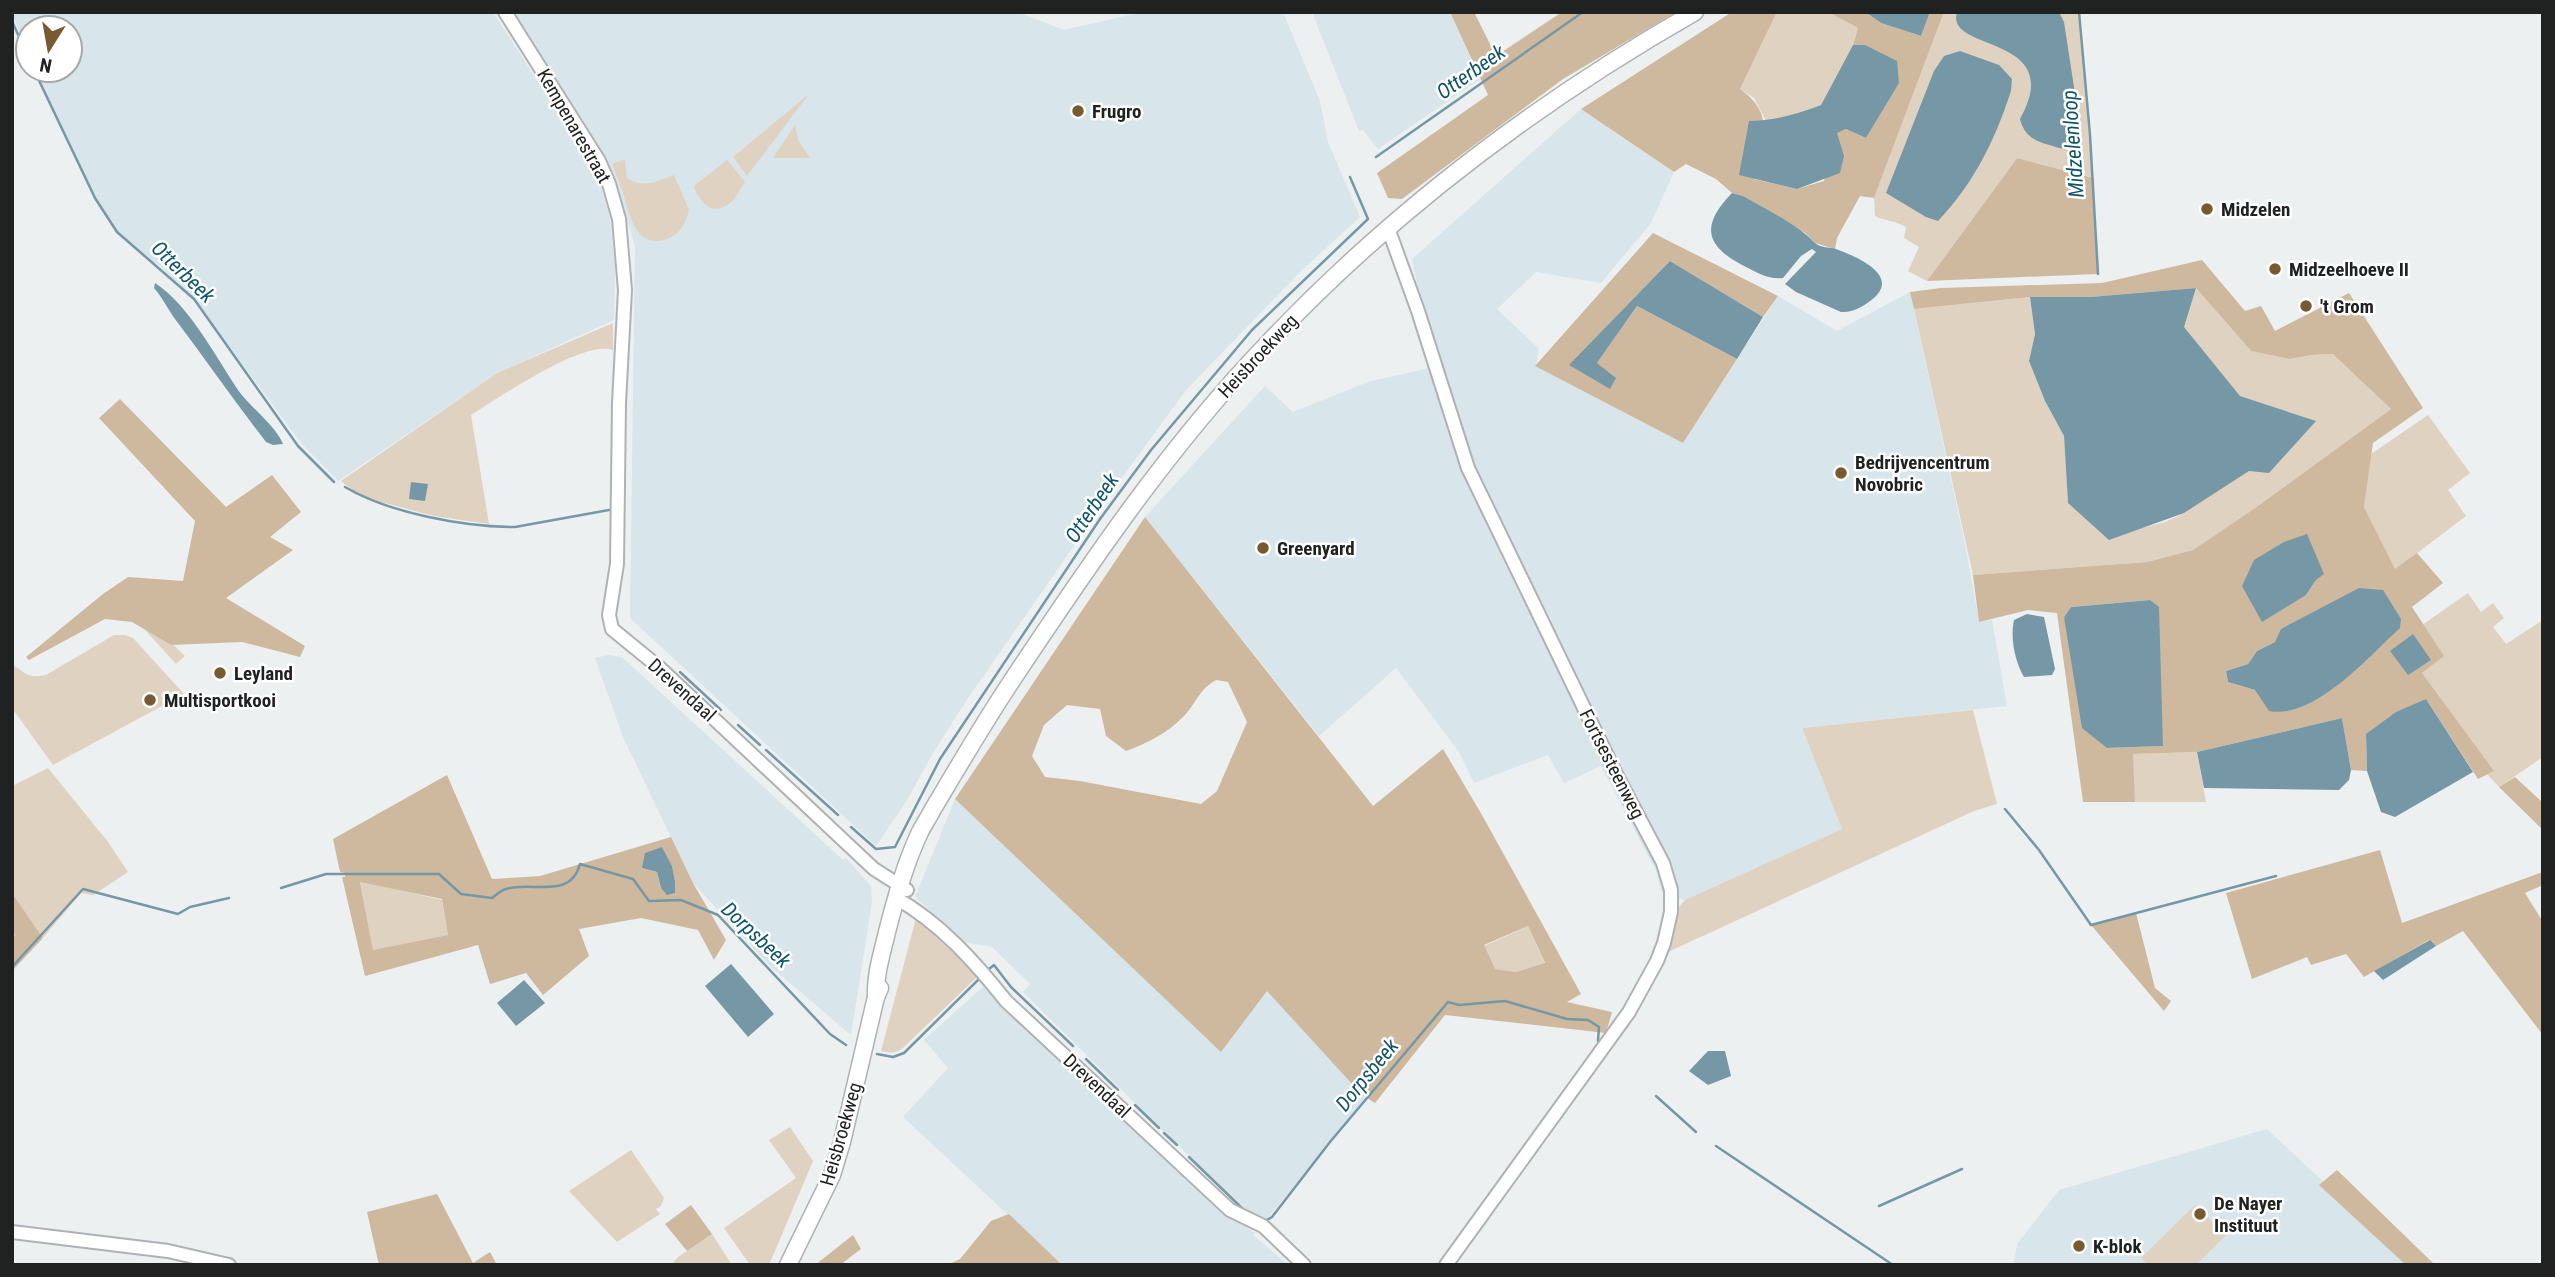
<svg xmlns="http://www.w3.org/2000/svg" width="2555" height="1277" viewBox="0 0 2555 1277" font-family="'Roboto Condensed',sans-serif">
  <style>
    .built { fill: #d8e5ea }
    .green { fill: #e0d2c1 }
    .forest { fill: #ceb99f; fill-rule: evenodd }
    .water { fill: #7698a6 }
    .lines { fill: none; stroke-linecap: round; stroke-linejoin: round }
    .stream { stroke: #7698a6; stroke-width: 2.5 }
    .minor-casing { stroke: #afb2b4; stroke-width: 16 }
    .major-casing { stroke: #afb2b4; stroke-width: 19 }
    .minor { stroke: #fff; stroke-width: 12 }
    .major { stroke: #fff; stroke-width: 16 }
    .poi-dot { fill: #79592f; stroke: #fff; stroke-width: 2.5 }
    .labels { text-anchor: middle; dominant-baseline: central; stroke-width: 5; stroke-linejoin: round; paint-order: stroke }
    .poi-label { font-size: 19px; font-weight: bold; fill: #202222; stroke: #fff; text-anchor: start }
    .street-label { font-size: 19px; fill: #202222; stroke: #fff }
    .water-label { font-size: 21px; font-style: italic; fill: #10546a; stroke: #fff }
  </style>
  <rect width="100%" height="100%" fill="#ecf0f1"/>
  <g class="built">
    <path d="M 12,12 L 493,12 L 596,172 L 610,218 L 615,267 L 614,320 L 497,373 L 338,481 L 301,443 L 194,299 L 158,264 L 151,261 L 117,232 L 95,198 L 34,70 L 70,70 L 70,28 L 28,28 L 28,56 Z"/>
    <path d="M 512,12 L 1017,12 L 1064,30 L 1142,12 L 1283,12 L 1320,101 L 1328,142 L 1360,217 L 1302,270 L 1186,390 L 1110,494 L 966,701 L 933,753 L 906,802 L 876,846 L 630,618 L 635,246 L 609,163 Z"/>
    <path d="M 1312,12 L 1450,12 L 1480,79 L 1378,149 L 1363,130 L 1359,131 Z"/>
    <path d="M 1581,109 L 1674,172 L 1651,223 L 1601,283 L 1536,272 L 1497,309 L 1539,349 L 1536,366 L 1683,443 L 1778,296 L 1837,331 L 1910,292 L 1965,544 L 1979,621 L 1992,620 L 2007,706 L 1802,728 L 1842,829 L 1685,900 L 1662,893 L 1656,871 L 1601,766 L 1564,783 L 1548,755 L 1474,783 L 1459,752 L 1396,668 L 1319,736 L 1145,517 L 1265,386 L 1293,412 L 1368,382 L 1425,369 L 1439,359 L 1423,312 L 1412,259 Z"/>
    <path d="M 608,655 L 622,657 L 843,860 L 846,858 L 871,886 L 872,902 L 851,1035 L 771,967 L 693,883 L 623,737 L 595,658 Z"/>
    <path d="M 955,799 L 1221,1051 L 1267,990 L 1365,1099 L 1267,1219 L 1247,1210 L 1162,1130 L 1023,992 L 1030,984 L 992,947 L 964,942 L 915,897 Z"/>
    <path d="M 986,984 L 1226,1214 L 1255,1233 L 1253,1235 L 1288,1265 L 1062,1265 L 903,1117 L 948,1068 L 924,1040 Z"/>
    <path d="M 2267,1129 L 2412,1265 L 2017,1265 L 2014,1262 L 2017,1244 L 2059,1190 Z"/>
  </g>
  <g class="green">
    <path d="M 1777,12 L 1828,12 L 1858,28 L 1853,45 L 1821,105 L 1799,114 L 1766,121 L 1754,98 L 1740,89 Z"/>
    <path d="M 1944,12 L 2079,12 L 2093,178 L 2017,158 L 1927,281 L 1908,271 L 1919,247 L 1904,238 L 1906,227 C 1897,221 1885,221 1875,216 L 1874,198 Z"/>
    <path d="M 809,94 L 747,176 L 733,157 Z"/>
    <path d="M 795,125 L 798,140 L 810,158 L 773,158 Z"/>
    <path d="M 625,159 L 627,178 C 644,189 657,181 674,175 L 689,210 C 686,222 680,235 667,239 C 634,250 629,211 622,190 C 619,181 615,173 612,164 Z"/>
    <path d="M 727,160 L 745,182 C 741,188 737,196 732,201 C 716,218 699,204 694,186 Z"/>
    <path d="M 2196,288 L 2251,351 L 2289,359 L 2312,355 L 2334,354 L 2391,409 L 2258,506 L 2193,550 L 2147,562 L 1973,575 L 1914,309 L 2030,297 L 2035,334 L 2029,361 L 2045,401 L 2064,436 L 2068,503 L 2142,528 L 2165,522 L 2184,513 L 2315,422 L 2240,396 L 2183,327 Z"/>
    <path d="M 613,323 L 613,350 C 583,339 499,398 471,415 L 489,524 L 434,516 L 362,497 L 341,481 L 497,373 Z"/>
    <path d="M 2428,415 L 2470,473 L 2448,490 L 2466,516 L 2395,570 L 2364,507 L 2371,454 Z"/>
    <path d="M 2468,593 L 2481,612 L 2493,603 L 2504,618 L 2493,627 L 2506,644 L 2543,620 L 2543,757 L 2499,787 L 2487,774 L 2493,771 L 2422,673 L 2443,656 L 2422,625 Z"/>
    <path d="M 153,625 L 185,656 L 176,664 L 146,631 Z"/>
    <path d="M 114,635 L 125,635 L 133,638 L 184,694 L 53,765 L 12,708 L 12,665 C 27,672 24,679 46,675 Z"/>
    <path d="M 1973,710 L 1997,804 L 1974,811 L 1668,952 L 1676,911 L 1685,900 L 1842,829 L 1802,728 Z"/>
    <path d="M 2197,752 L 2206,802 L 2135,802 L 2132,754 Z"/>
    <path d="M 48,768 L 108,842 L 128,872 L 93,895 L 81,893 L 43,938 L 12,893 L 12,786 Z"/>
    <path d="M 360,881 L 442,900 L 448,935 L 373,951 Z"/>
    <path d="M 916,918 L 978,976 L 904,1047 C 896,1054 890,1053 881,1051 Z"/>
    <path d="M 1528,926 L 1545,964 L 1516,972 L 1494,969 L 1484,946 Z"/>
    <path d="M 790,1127 L 813,1161 L 769,1265 L 750,1265 L 724,1228 L 796,1178 L 769,1140 Z"/>
    <path d="M 631,1150 L 664,1198 L 661,1206 L 656,1209 L 660,1214 L 617,1242 L 569,1191 Z"/>
    <path d="M 2195,1205 L 2226,1235 L 2196,1265 L 2148,1265 L 2141,1258 Z"/>
    <path d="M 712,1234 L 732,1265 L 671,1265 L 678,1257 Z"/>
  </g>
  <g class="forest">
    <path d="M 1450,12 L 1474,12 L 1496,56 L 1562,12 L 1676,12 L 1563,79 L 1402,199 L 1388,198 L 1377,173 L 1488,95 Z"/>
    <path d="M 1732,12 L 1777,12 L 1740,89 C 1777,115 1762,141 1754,179 L 1797,189 L 1824,181 L 1836,133 L 1846,129 L 1866,138 L 1899,82 L 1865,45 L 1853,45 L 1858,28 L 1828,12 L 1865,12 L 1881,23 L 1921,36 L 1930,12 L 1944,12 L 1874,198 L 1860,196 L 1837,238 L 1835,249 L 1815,243 L 1805,233 L 1743,196 L 1732,193 L 1716,179 L 1686,164 L 1674,172 L 1581,109 Z"/>
    <path d="M 2017,158 L 2093,178 L 2098,274 L 1927,281 Z"/>
    <path d="M 1653,233 L 1778,296 L 1763,317 L 1670,261 L 1570,365 L 1611,388 L 1597,363 L 1637,306 L 1737,359 L 1683,443 L 1535,366 Z"/>
    <path d="M 2202,260 L 2245,311 L 2261,306 L 2275,331 L 2349,293 L 2423,408 L 2373,443 L 2364,507 L 2395,569 L 2417,553 L 2443,583 L 2412,607 L 2444,656 L 2422,673 L 2494,771 L 2478,779 L 2426,699 L 2366,734 L 2367,771 L 2351,770 L 2342,718 L 2197,752 L 2133,754 L 2135,802 L 2083,802 L 2057,613 L 2028,610 L 1979,622 L 1973,575 L 2147,562 L 2193,550 L 2258,506 L 2391,409 L 2333,354 L 2312,355 L 2289,359 L 2251,351 L 2196,288 L 2090,297 L 2030,297 L 1914,309 L 1910,292 L 1941,288 L 2102,283 ZM 2316,580 L 2306,595 L 2242,586 ZM 2150,600 L 2163,746 L 2107,748 L 2064,617 L 2071,607 ZM 2275,642 L 2255,690 L 2228,682 L 2226,671 L 2248,664 L 2257,651 Z"/>
    <path d="M 120,399 L 226,507 L 272,475 L 301,512 L 270,537 L 293,550 L 226,598 L 305,646 L 300,657 L 242,642 L 171,645 L 132,622 L 105,619 L 29,660 L 26,657 L 103,594 L 128,577 L 183,581 L 195,521 L 99,418 Z"/>
    <path d="M 1145,517 L 1373,806 L 1443,749 L 1482,815 L 1581,994 L 1567,1002 L 1612,1012 L 1606,1033 L 1445,1015 L 1375,1103 L 1362,1095 L 1267,991 L 1221,1052 L 955,799 ZM 1216,680 L 1228,682 L 1247,722 L 1217,791 L 1201,804 L 1080,781 L 1045,777 L 1032,756 L 1044,725 L 1067,705 L 1100,709 L 1106,736 L 1126,751 C 1148,743 1167,733 1183,717 C 1197,703 1198,690 1216,680 ZM 1528,926 L 1545,963 L 1516,972 L 1495,969 L 1484,945 Z"/>
    <path d="M 447,775 L 492,879 L 540,876 L 671,837 L 693,883 L 726,940 L 714,960 L 698,930 L 641,918 L 579,929 L 589,956 L 543,995 L 526,973 L 490,984 L 478,945 L 365,976 L 342,877 L 345,877 L 345,873 L 340,872 L 333,839 ZM 662,847 L 672,867 L 675,881 L 661,888 L 657,872 L 642,868 ZM 360,882 L 442,899 L 448,935 L 373,950 Z"/>
    <path d="M 2515,777 L 2543,803 L 2543,830 L 2499,787 Z"/>
    <path d="M 2380,850 L 2402,923 L 2543,872 L 2543,885 L 2525,893 L 2543,922 L 2543,1035 L 2463,931 L 2436,946 L 2429,940 L 2364,977 L 2346,954 L 2311,965 L 2307,957 L 2252,979 L 2226,893 Z"/>
    <path d="M 12,893 L 43,938 L 12,971 L 12,938 L 15,935 L 12,931 Z"/>
    <path d="M 2136,913 L 2155,988 L 2171,1001 L 2164,1011 L 2091,925 Z"/>
    <path d="M 2337,1170 L 2435,1265 L 2406,1265 L 2319,1185 Z"/>
    <path d="M 437,1194 L 473,1263 L 490,1252 L 497,1265 L 379,1265 L 367,1212 Z"/>
    <path d="M 691,1205 L 712,1234 L 687,1251 L 665,1224 Z"/>
    <path d="M 1009,1214 L 1062,1265 L 947,1265 L 960,1259 L 991,1221 Z"/>
    <path d="M 853,1235 L 861,1249 L 840,1265 L 815,1265 Z"/>
  </g>
  <g class="water">
    <path d="M 1865,12 L 1930,12 L 1921,36 L 1881,23 Z"/>
    <path d="M 1957,12 L 2059,12 L 2064,22 L 2080,126 L 2075,145 L 2066,150 C 2045,143 2026,143 2020,119 C 2068,33 1944,53 1957,12 Z"/>
    <path d="M 1853,45 L 1865,45 L 1897,61 L 1899,83 L 1866,138 L 1846,129 L 1837,133 L 1844,156 L 1840,173 L 1797,189 L 1739,175 L 1749,121 C 1774,121 1797,114 1821,105 Z"/>
    <path d="M 1960,51 L 1999,65 L 2012,79 L 2011,91 C 1995,140 1974,183 1938,221 L 1926,217 L 1886,193 L 1934,71 L 1944,56 Z"/>
    <path d="M 1732,193 L 1743,196 C 1767,210 1797,224 1815,243 C 1820,248 1830,247 1836,249 C 1855,256 1899,274 1875,297 C 1866,305 1854,313 1841,312 L 1796,292 L 1785,284 L 1816,252 L 1812,249 L 1801,256 L 1783,278 C 1770,280 1758,273 1746,267 C 1706,247 1699,227 1732,193 Z"/>
    <path d="M 1670,261 L 1763,317 L 1737,359 L 1637,306 L 1597,363 L 1616,378 L 1610,389 L 1569,365 Z"/>
    <path d="M 155,283 C 189,305 216,357 238,390 C 250,407 276,426 283,444 L 273,445 L 266,442 C 235,402 206,360 175,319 C 168,309 162,297 154,288 Z"/>
    <path d="M 2196,288 L 2184,327 L 2240,396 L 2316,421 L 2269,473 L 2249,471 L 2184,513 L 2109,540 L 2068,503 L 2064,436 L 2045,401 L 2029,361 L 2035,334 L 2030,297 L 2090,297 Z"/>
    <path d="M 411,482 L 428,484 L 425,501 L 409,499 Z"/>
    <path d="M 2307,534 L 2324,574 L 2316,580 L 2306,595 L 2262,622 L 2242,586 L 2254,560 L 2284,542 Z"/>
    <path d="M 2359,588 L 2383,590 L 2401,619 L 2400,628 C 2369,656 2314,720 2269,711 L 2255,690 L 2228,682 L 2226,671 L 2248,664 L 2257,651 L 2275,642 L 2281,629 Z"/>
    <path d="M 2150,600 L 2159,607 L 2163,746 L 2107,748 L 2082,728 L 2064,617 L 2071,607 Z"/>
    <path d="M 2027,614 L 2044,617 L 2055,669 L 2052,675 L 2024,677 C 2015,662 2010,638 2014,620 Z"/>
    <path d="M 2413,634 L 2431,660 L 2408,675 L 2390,651 Z"/>
    <path d="M 2426,699 L 2473,772 L 2395,817 L 2381,812 L 2367,771 L 2366,734 L 2396,712 Z"/>
    <path d="M 2342,718 L 2351,770 L 2349,780 L 2339,790 L 2204,788 L 2197,752 Z"/>
    <path d="M 662,847 L 672,866 L 675,881 L 675,893 L 667,895 L 661,888 L 657,872 L 642,868 L 645,853 Z"/>
    <path d="M 2430,940 L 2436,946 L 2383,980 L 2374,971 Z"/>
    <path d="M 731,964 L 774,1014 L 748,1037 L 705,986 Z"/>
    <path d="M 524,980 L 545,1003 L 516,1026 L 497,1003 Z"/>
    <path d="M 1708,1051 L 1725,1051 L 1731,1076 L 1708,1085 L 1689,1071 Z"/>
  </g>
  <g class="lines">
    <g class="stream">
      <path d="M 2079,12 L 2090,135 L 2098,274"/>
      <path d="M 12,21 L 28,57"/>
      <path d="M 34,70 L 95,198 L 117,232 L 194,299 L 298,446 L 334,482"/>
      <path d="M 1376,157 L 1583,12"/>
      <path d="M 345,487 C 389,513 464,527 515,527 L 609,510"/>
      <path d="M 680,672 L 721,710"/>
      <path d="M 738,725 L 760,745"/>
      <path d="M 766,750 L 838,815"/>
      <path d="M 2005,809 L 2039,850 L 2091,925 L 2276,876"/>
      <path d="M 851,827 L 876,849 L 895,847 L 940,759 L 1100,519 L 1151,450 L 1252,330 L 1368,219 L 1350,177"/>
      <path d="M 281,888 L 326,874 L 439,874 L 461,894 L 492,898 C 496,895 501,890 506,889 C 531,881 571,900 580,864 L 633,879 L 649,901 L 681,900 L 718,915 L 830,1034 L 846,1045"/>
      <path d="M 12,967 L 83,889 L 178,914 L 190,907 L 229,898"/>
      <path d="M 989,969 L 994,965 L 1011,987 L 1073,1046"/>
      <path d="M 877,1054 L 893,1057 L 904,1053 L 979,979"/>
      <path d="M 1086,1059 L 1118,1090"/>
      <path d="M 1656,1096 L 1696,1132"/>
      <path d="M 1135,1105 L 1159,1128"/>
      <path d="M 1164,1133 L 1177,1145"/>
      <path d="M 1716,1146 L 1893,1265"/>
      <path d="M 1189,1157 L 1245,1211"/>
      <path d="M 1879,1206 L 1962,1169"/>
      <path d="M 1265,1221 L 1272,1217 L 1330,1142 L 1448,1002 L 1459,1005 L 1505,1001 L 1567,1019 L 1588,1020 L 1599,1027 L 1598,1041"/>
    </g>
    <defs>
      <g id="minor">
        <path d="M 505,12 L 599,161 L 609,184 L 619,219 L 625,290 L 619,403 L 617,564 L 609,615 L 612,629 L 661,669 L 874,869 L 907,890"/>
        <path d="M 1388,228 L 1418,311 L 1468,468 L 1616,774 L 1663,863 L 1671,890 L 1671,912 L 1664,943 L 1657,961 L 1629,1012 L 1446,1265"/>
        <path d="M 896,898 C 940,923 975,962 1006,1001 L 1230,1210 L 1263,1226 L 1304,1265"/>
        <path d="M 12,1232 L 168,1251 L 229,1265"/>
      </g>
      <g id="major">
        <path d="M 876,997 C 875,974 882,954 887,932 C 896,897 905,864 920,832 C 924,824 929,817 933,809 C 958,767 982,726 1009,685 C 1088,566 1169,446 1268,343 C 1392,212 1539,101 1695,12"/>
        <path d="M 788,1265 L 832,1175 L 842,1142 L 876,997 L 880,988"/>
      </g>
    </defs>
    <use href="#minor" class="minor-casing"/>
    <use href="#major" class="major-casing"/>
    <use href="#minor" class="minor"/>
    <use href="#major" class="major"/>
  </g>
  <g class="poi-dot">
    <circle cx="1078" cy="111" r="7"/>
    <circle cx="2207" cy="209" r="7"/>
    <circle cx="2275" cy="269" r="7"/>
    <circle cx="2306" cy="306" r="7"/>
    <circle cx="1841" cy="473" r="7"/>
    <circle cx="1263" cy="548" r="7"/>
    <circle cx="220" cy="673" r="7"/>
    <circle cx="150" cy="700" r="7"/>
    <circle cx="2200" cy="1214" r="7"/>
    <circle cx="2079" cy="1246" r="7"/>
  </g>
  <g class="labels">
    <g class="poi-label">
      <text x="1092" y="111">Frugro</text>
      <text x="2221" y="209">Midzelen</text>
      <text x="2289" y="269">Midzeelhoeve II</text>
      <text x="2320" y="306">'t Grom</text>
      <text x="1855" y="462">Bedrijvencentrum<tspan x="1855" dy="22">Novobric</tspan></text>
      <text x="1277" y="548">Greenyard</text>
      <text x="234" y="673">Leyland</text>
      <text x="164" y="700">Multisportkooi</text>
      <text x="2214" y="1203">De Nayer<tspan x="2214" dy="22">Instituut</tspan></text>
      <text x="2093" y="1246">K-blok</text>
    </g>
    <g class="street-label">
      <text transform="translate(574 126) rotate(60)">Kempenarestraat</text>
      <text transform="translate(1258 356) rotate(-47)">Heisbroekweg</text>
      <text transform="translate(682 690) rotate(42)">Drevendaal</text>
      <text transform="translate(1612 764) rotate(63)">Fortsesteenweg</text>
      <text transform="translate(1097 1086) rotate(43)">Drevendaal</text>
      <text transform="translate(841 1134) rotate(-74)">Heisbroekweg</text>
    </g>
    <g class="water-label">
      <text transform="translate(1471 72) rotate(-35)">Otterbeek</text>
      <text transform="translate(2073 144) rotate(-94)">Midzelenloop</text>
      <text transform="translate(183 272) rotate(44)">Otterbeek</text>
      <text transform="translate(1092 508) rotate(-56)">Otterbeek</text>
      <text transform="translate(756 935) rotate(43)">Dorpsbeek</text>
      <text transform="translate(1367 1075) rotate(-51)">Dorpsbeek</text>
    </g>
  </g>
  <rect width="2555" height="1277" fill="none" stroke="#202222" stroke-width="28"/>
  <g transform="translate(49 49) rotate(191)"><circle r="33" fill="#ffffff" stroke="#a6a7a7" stroke-width="2"/>
  <path d="M0-5L12 26L0 18L-12 26Z" fill="#79592f"/>
  <text y="-10" font-size="19" font-weight="bold" text-anchor="middle" fill="#202222">N</text>
  </g>
</svg>
